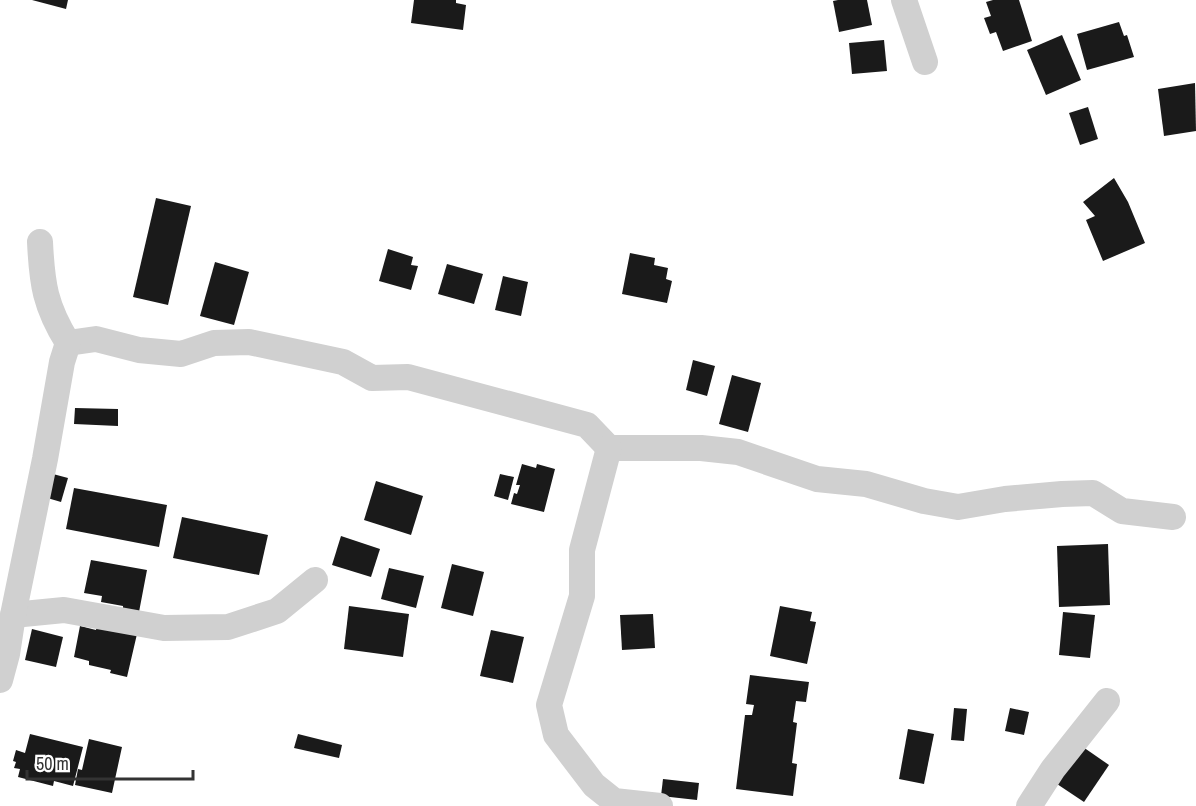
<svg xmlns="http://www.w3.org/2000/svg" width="1196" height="806" viewBox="0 0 1196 806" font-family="'Archivo Narrow',sans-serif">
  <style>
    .building { fill: #1a1a1a }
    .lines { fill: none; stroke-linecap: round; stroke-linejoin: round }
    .minor { stroke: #d0d0d0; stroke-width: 26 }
  </style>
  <rect width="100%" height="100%" fill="#fff"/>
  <g class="building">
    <path d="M 32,0 L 68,0 L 66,9 Z"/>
    <path d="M 414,0 L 456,0 L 456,3 L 466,5 L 463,30 L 411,23 Z"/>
    <path d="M 838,0 L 867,0 L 872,25 L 839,32 L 833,1 Z"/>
    <path d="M 993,0 L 1019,0 L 1032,41 L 1003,51 L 996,32 L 990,34 L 984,18 L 991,16 L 986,2 Z"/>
    <path d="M 1119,22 L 1124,36 L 1127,35 L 1134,57 L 1087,70 L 1077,34 Z"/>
    <path d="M 1062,35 L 1081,80 L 1046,95 L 1027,50 Z"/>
    <path d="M 884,40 L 887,71 L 852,74 L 849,43 Z"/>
    <path d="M 1195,83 L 1196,131 L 1164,136 L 1158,89 Z"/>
    <path d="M 1088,107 L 1098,139 L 1080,145 L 1069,113 Z"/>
    <path d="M 1114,178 L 1128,202 L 1145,243 L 1103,261 L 1086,220 L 1095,216 L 1083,202 Z"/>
    <path d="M 156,198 L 191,206 L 168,305 L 133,297 Z"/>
    <path d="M 388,249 L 413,257 L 411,265 L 418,266 L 411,290 L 379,281 Z"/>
    <path d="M 630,253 L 655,258 L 654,265 L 668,268 L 666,279 L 672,281 L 667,303 L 622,294 Z"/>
    <path d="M 215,262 L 249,272 L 234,325 L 200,316 Z"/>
    <path d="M 447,264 L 483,274 L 474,304 L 438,294 Z"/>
    <path d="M 503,276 L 528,282 L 521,316 L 495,310 Z"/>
    <path d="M 693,360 L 715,366 L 707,396 L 686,390 Z"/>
    <path d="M 732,375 L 761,383 L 748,432 L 719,424 Z"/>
    <path d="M 75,408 L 118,409 L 118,426 L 74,424 Z"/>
    <path d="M 522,464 L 536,468 L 537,464 L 555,469 L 544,512 L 511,504 L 514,493 L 517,494 L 520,485 L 516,485 Z"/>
    <path d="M 53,474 L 68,478 L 61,502 L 44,497 Z"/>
    <path d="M 500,474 L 514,477 L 508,500 L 494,496 Z"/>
    <path d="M 376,481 L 423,496 L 411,535 L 364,520 Z"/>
    <path d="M 74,488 L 167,505 L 159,547 L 66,529 Z"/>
    <path d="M 182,517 L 268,535 L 259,575 L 173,558 Z"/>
    <path d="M 341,536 L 380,549 L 371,577 L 332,565 Z"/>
    <path d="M 1108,544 L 1110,605 L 1059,607 L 1057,546 Z"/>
    <path d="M 91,560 L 147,570 L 139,612 L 123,609 L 123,606 L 101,602 L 102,596 L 84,593 Z"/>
    <path d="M 452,564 L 484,572 L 473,616 L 441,608 Z"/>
    <path d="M 389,568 L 424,576 L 416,608 L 381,599 Z"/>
    <path d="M 349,606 L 409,614 L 403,657 L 344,649 Z"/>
    <path d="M 780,606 L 812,612 L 810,621 L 816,622 L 807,664 L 770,656 Z"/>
    <path d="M 1063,612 L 1095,615 L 1090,658 L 1059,655 Z"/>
    <path d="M 653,614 L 655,648 L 622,650 L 620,615 Z"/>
    <path d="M 80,626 L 96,630 L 97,626 L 137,634 L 127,677 L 110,673 L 111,670 L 89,665 L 89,661 L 74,657 Z"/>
    <path d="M 32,629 L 63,637 L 56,667 L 25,660 Z"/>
    <path d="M 491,630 L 524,637 L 513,683 L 480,676 Z"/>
    <path d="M 750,675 L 809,682 L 806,702 L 796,701 L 793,722 L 797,723 L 792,763 L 797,764 L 793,796 L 736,789 L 745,715 L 752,715 L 754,705 L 746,704 Z"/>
    <path d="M 954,708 L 967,709 L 964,741 L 951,740 Z"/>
    <path d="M 1010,708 L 1029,712 L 1024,735 L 1005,731 Z"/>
    <path d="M 908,729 L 934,734 L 924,784 L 899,779 Z"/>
    <path d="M 30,734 L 83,747 L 73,786 L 54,781 L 53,786 L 18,777 L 20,769 L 14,768 L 16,762 L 13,761 L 16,750 L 25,753 Z"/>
    <path d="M 298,734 L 342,745 L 339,758 L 294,748 Z"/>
    <path d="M 89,739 L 122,747 L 112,793 L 75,785 L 78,769 L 82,770 Z"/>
    <path d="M 1083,747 L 1109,765 L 1084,802 L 1057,784 Z"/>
    <path d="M 663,779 L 699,783 L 697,800 L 661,796 Z"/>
  </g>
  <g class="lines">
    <g class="minor">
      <path d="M 904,0 L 925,62"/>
      <path d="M 68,343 L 96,339 L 139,350 L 181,354 L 214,343 L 249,342 L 343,362 L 372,378 L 408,377 L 587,425 L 609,448 L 701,448 L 738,452 L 817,479 L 866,484 L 924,501 L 958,507 L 1005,499 L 1062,494 L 1093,493 L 1122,511 L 1173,517"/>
      <path d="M 609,448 L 582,550 L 582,596 L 549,705 L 556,735 L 594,785 L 614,801 L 660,806"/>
      <path d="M 13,615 L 64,610 L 164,628 L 228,627 L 277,611 L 315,580"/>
      <path d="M 0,680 L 7,654 L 13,615 L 45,459 L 62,362 L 68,343 C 45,306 42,284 40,242"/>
      <path d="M 1029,806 L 1053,769 L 1107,701"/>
    </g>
  </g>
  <path d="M27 770v9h166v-9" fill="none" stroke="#333333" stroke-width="3"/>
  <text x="36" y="770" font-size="18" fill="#333333" stroke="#ffffff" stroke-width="4.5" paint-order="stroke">50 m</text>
</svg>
